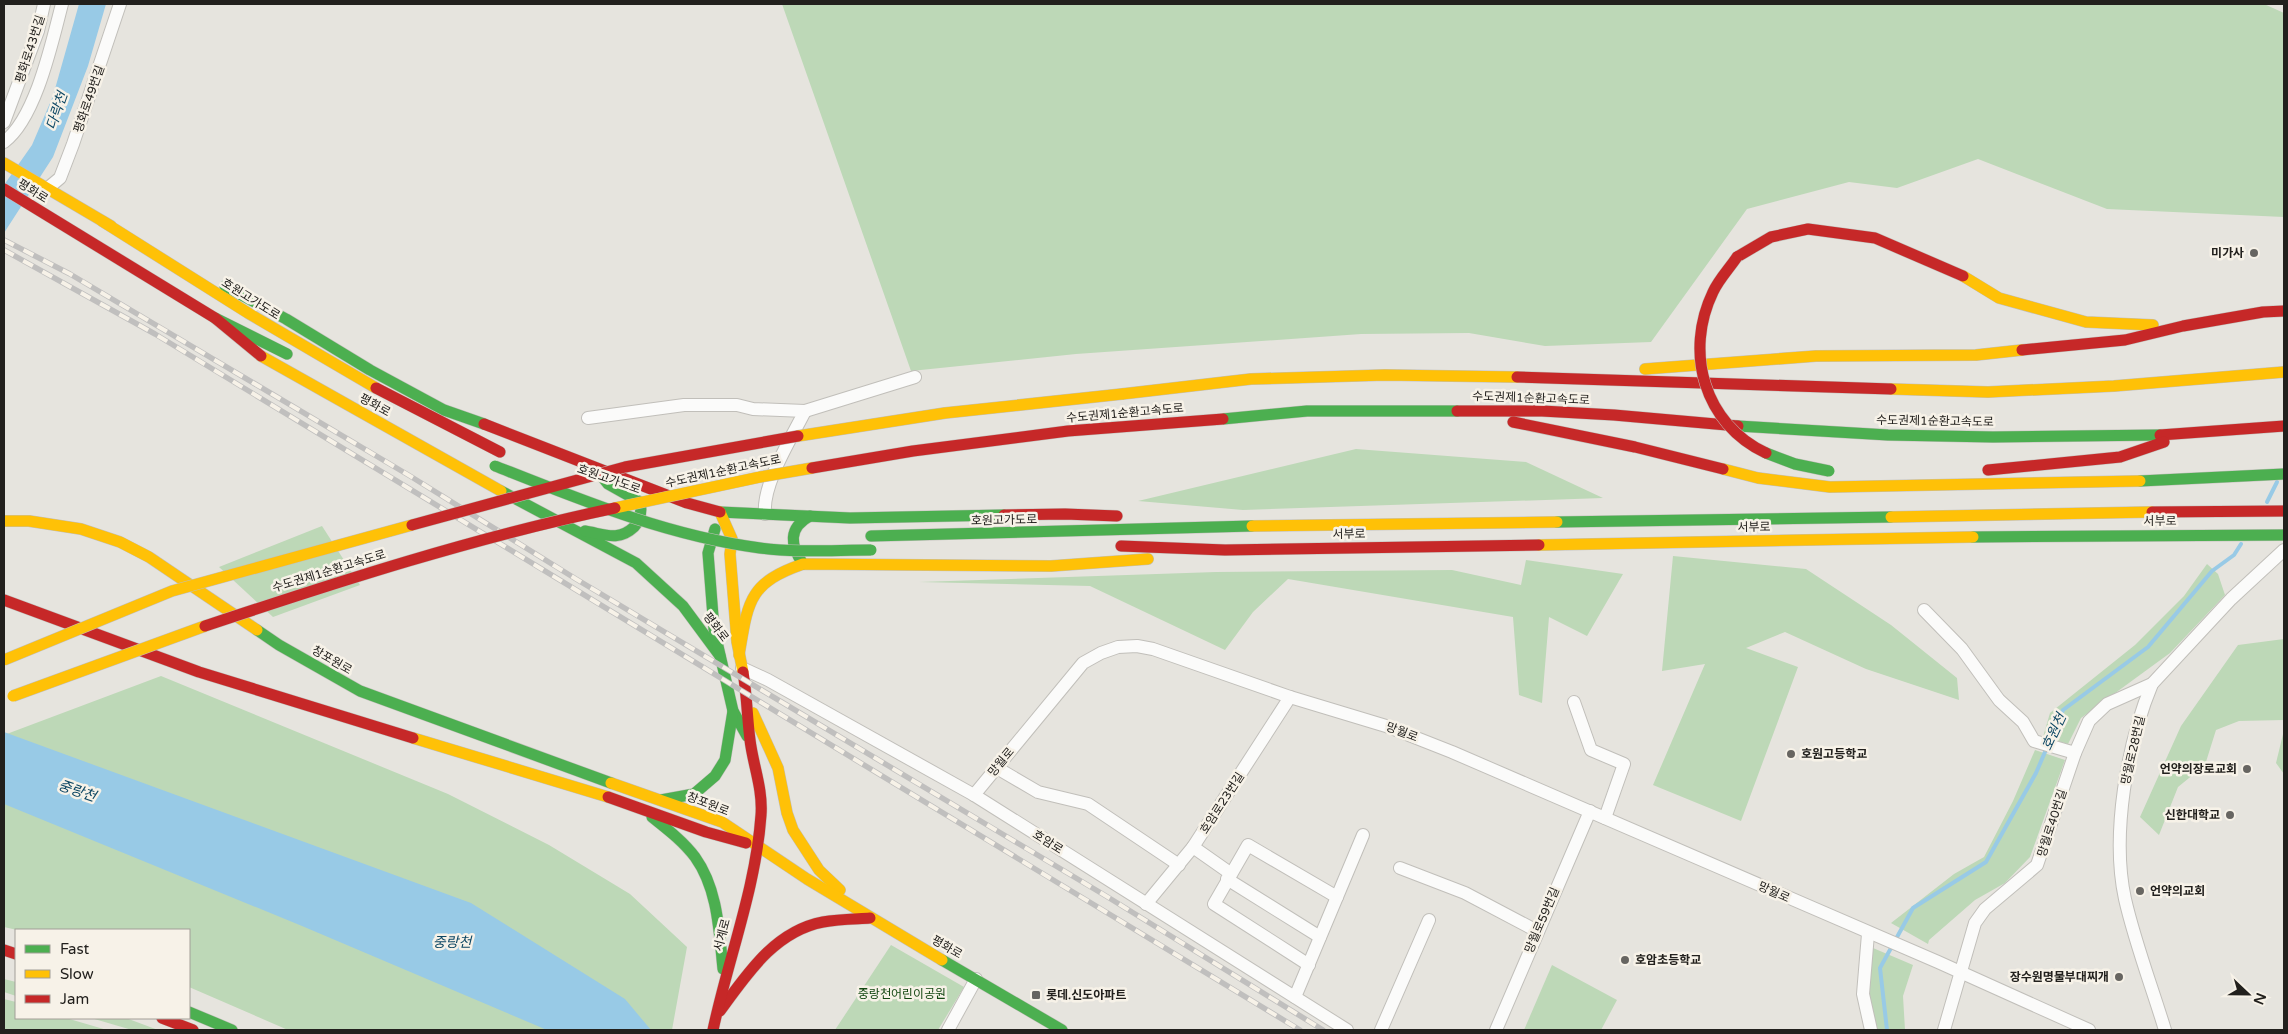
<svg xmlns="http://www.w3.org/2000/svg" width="2288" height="1034" viewBox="0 0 2288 1034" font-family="'Varela Round','Noto Sans KR',sans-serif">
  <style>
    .green { fill: #bdd8b7 }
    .water { fill: #98cae6 }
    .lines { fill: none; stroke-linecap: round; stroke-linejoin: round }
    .stream { stroke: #98cae6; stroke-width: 4 }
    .street-casing { stroke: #c1bfba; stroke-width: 14 }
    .fast-casing { stroke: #c1bfba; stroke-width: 12 }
    .slow-casing { stroke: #c1bfba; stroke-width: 12 }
    .jam-casing { stroke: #c1bfba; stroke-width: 12 }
    .street { stroke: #fbfbfa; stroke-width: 12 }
    .fast { stroke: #4caf50; stroke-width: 11 }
    .slow { stroke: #ffc107; stroke-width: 11 }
    .jam { stroke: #c62828; stroke-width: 11 }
    .rail-casing { stroke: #c0bfbe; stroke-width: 5.5 }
    .rail { stroke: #f7f2e8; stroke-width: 4; stroke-dasharray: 11; stroke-linecap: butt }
    .fast-bridge-casing { stroke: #c1bfba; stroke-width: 12; stroke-linecap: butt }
    .slow-bridge-casing { stroke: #c1bfba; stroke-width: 12; stroke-linecap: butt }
    .jam-bridge-casing { stroke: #c1bfba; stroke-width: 12; stroke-linecap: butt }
    .fast-bridge { stroke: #4caf50; stroke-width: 11 }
    .slow-bridge { stroke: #ffc107; stroke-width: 11 }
    .jam-bridge { stroke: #c62828; stroke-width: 11 }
    .poi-dot { fill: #676561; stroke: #f7f2e8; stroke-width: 2 }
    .labels { text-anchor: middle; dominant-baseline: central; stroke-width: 5; stroke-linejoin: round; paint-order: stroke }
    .street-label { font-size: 12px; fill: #22201d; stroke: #f7f2e8 }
    .poi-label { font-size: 12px; font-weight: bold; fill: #22201d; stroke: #f7f2e8; text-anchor: end }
    .park-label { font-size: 12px; fill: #144812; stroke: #f7f2e8 }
    .water-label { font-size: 14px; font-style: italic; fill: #0c4663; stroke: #f7f2e8 }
  </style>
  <rect width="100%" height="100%" fill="#e6e4de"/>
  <g class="green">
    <path d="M 782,4 L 2264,4 L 2284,13 L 2284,217 L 2107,209 L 1978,159 L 1897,188 L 1849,182 L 1747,209 L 1651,342 L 1545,346 L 1469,333 L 1361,334 L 1076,354 L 911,371 Z"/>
    <path d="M 1356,449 L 1526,462 L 1603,498 L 1243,510 L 1138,501 Z"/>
    <path d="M 322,526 L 360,585 L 273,617 L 219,567 Z"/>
    <path d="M 1673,556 L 1806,569 L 1891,625 L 1957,678 L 1959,700 L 1866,669 L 1785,632 L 1746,648 L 1798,667 L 1741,821 L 1653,785 L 1705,664 L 1662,671 Z"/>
    <path d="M 1526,560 L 1623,574 L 1587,636 L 1549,617 L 1542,703 L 1519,695 L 1513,617 L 1288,579 L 1253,612 L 1225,650 L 1090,586 L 919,582 L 1216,572 L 1452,570 L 1521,585 Z"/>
    <path d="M 2207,564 L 2218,574 L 2225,595 L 2170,653 L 2081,718 L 2068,744 L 2043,737 L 2050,713 L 2135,645 L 2184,596 Z"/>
    <path d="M 2284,639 L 2284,720 L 2239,721 L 2216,730 L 2205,765 L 2178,787 L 2159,835 L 2140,817 L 2181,726 L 2238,645 Z"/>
    <path d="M 161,676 L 448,794 L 549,845 L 630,894 L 687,947 L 672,1030 L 288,1030 L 189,987 L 189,930 L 17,930 L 4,927 L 4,735 Z"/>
    <path d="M 2284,730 L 2284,774 L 2276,763 Z"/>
    <path d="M 2035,750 L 2065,760 L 2030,857 L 2005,883 L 1975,900 L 1929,940 L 1928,944 L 1891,923 L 1954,874 L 1984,857 L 2013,801 Z"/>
    <path d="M 891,945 L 964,987 L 938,1030 L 835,1030 Z"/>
    <path d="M 1873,948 L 1913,965 L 1903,996 L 1905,1030 L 1877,1030 L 1869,994 Z"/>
    <path d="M 1552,965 L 1617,1000 L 1601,1030 L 1524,1030 Z"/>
    <path d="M 4,979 L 16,982 L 16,996 L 4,992 Z"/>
    <path d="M 4,999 L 16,1002 L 16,1018 L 66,1018 L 107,1030 L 4,1030 Z"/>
    <path d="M 91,1018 L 126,1018 L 158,1030 L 132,1030 Z"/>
  </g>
  <g class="water">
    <path d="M 79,4 L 106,4 L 88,66 L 53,157 L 4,233 L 4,185 L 32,145 L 53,96 Z"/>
    <path d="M 4,732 L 471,903 L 625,999 L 651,1030 L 547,1030 L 302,926 L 4,804 Z"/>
  </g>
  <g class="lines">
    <g class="stream">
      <path d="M 2267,502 L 2277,482"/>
      <path d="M 1887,1030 L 1880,968 L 1913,908 L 1986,862 L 2036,773 L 2063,710 L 2148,647 L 2212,571 L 2234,555 L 2241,544"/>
    </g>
    <defs>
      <g id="street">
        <path d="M 4,122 L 38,31 L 44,4"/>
        <path d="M 4,142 C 36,118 52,42 62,4"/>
        <path d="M 48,188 L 60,178 L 73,144 L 120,4"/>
        <path d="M 588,418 L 684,405 L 737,405 L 753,409 L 805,411 L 915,377"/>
        <path d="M 765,514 C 762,484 791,439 805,411"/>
        <path d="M 1924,610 L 1962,649 L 1999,700 L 2023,722 L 2034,741 L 2075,753"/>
        <path d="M 742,668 L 768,680 L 974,795 L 1347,1030"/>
        <path d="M 1574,702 L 1591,750 L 1624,764 L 1605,818"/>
        <path d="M 997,768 L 1038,792 L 1088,804 L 1179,865"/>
        <path d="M 974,795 L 1083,663 L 1101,653 L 1118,647 L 1137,646 L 1153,649 L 1290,697 L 1386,726 L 1452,752 L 1938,962 L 2089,1030"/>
        <path d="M 1193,847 L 1230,873"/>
        <path d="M 1400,868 L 1465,893 L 1537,931"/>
        <path d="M 1227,879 L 1320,937"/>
        <path d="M 1146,904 L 1193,847 L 1290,697"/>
        <path d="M 1868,934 L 1863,994 L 1871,1030"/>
        <path d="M 1309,965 L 1214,904 L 1248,845 L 1337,897"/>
        <path d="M 1295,997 L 1363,835"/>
        <path d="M 948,1030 L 976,979"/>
        <path d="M 1381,1030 L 1429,920"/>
        <path d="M 1496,1030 L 1590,811"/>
        <path d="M 1944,1030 L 1975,923 L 1985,909 L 2037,865 L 2075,753 L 2089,721 L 2107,704 L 2152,684"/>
        <path d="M 2165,1030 C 2152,987 2135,943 2125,899 C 2111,835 2127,744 2152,684 L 2231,599 L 2284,550"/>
      </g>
      <g id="fast">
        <path d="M 225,286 L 286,319 L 370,370 L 444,410 L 484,424"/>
        <path d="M 215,318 L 287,354"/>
        <path d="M 1223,419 L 1307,411 L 1457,411"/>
        <path d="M 1738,426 L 1888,435 L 1993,437 L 2160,435"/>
        <path d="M 2140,481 L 2284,474"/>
        <path d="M 501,491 L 636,563 L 683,606 L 720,656"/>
        <path d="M 720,512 L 850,518 L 1004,515"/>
        <path d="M 1557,522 L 1891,517"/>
        <path d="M 715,529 L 708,553 L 714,629 L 733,711 L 747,736"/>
        <path d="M 585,531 C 604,534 618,542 634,527 C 641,520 642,512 640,502 L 608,484 L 596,469"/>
        <path d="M 871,536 L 1252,526"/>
        <path d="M 1973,537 L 2284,535"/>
        <path d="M 803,564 C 790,545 788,528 810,516"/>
        <path d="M 257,630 L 279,645 L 360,691 L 611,783"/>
        <path d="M 661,800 L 694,794 L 715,776 L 725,760 L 733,711"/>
        <path d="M 652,817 C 667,829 683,841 695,857 C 718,889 719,931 723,969"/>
        <path d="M 942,960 L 1062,1030"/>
        <path d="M 189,1012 L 232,1030"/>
      </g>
      <g id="slow">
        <path d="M 4,163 L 111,226"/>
        <path d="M 102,221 L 248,313 L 376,388"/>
        <path d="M 1963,276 L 1999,298 L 2086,322 L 2153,325"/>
        <path d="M 261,356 L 501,491"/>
        <path d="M 1645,369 L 1816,356 L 1976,355 L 2022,350"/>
        <path d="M 1891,389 L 1988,392 L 2114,386 L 2284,372"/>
        <path d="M 1122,394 L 1251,379 L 1385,375 L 1517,377"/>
        <path d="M 1723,469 L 1758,478 L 1830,487 L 2140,481"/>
        <path d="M 720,512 L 732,539 L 730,554 L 737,642 L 743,672"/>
        <path d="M 1891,517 L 2152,512"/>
        <path d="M 4,521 L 29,521 L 81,529 L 120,542 L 149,557 L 257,630"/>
        <path d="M 1252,526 L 1557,522"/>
        <path d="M 1539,545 L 1973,537"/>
        <path d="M 739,655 C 748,602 748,583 803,564 L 1051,566 L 1148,559"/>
        <path d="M 753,713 L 778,768 L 787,813 L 793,830 L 819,870 L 840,890"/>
        <path d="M 413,738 L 608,797"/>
        <path d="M 611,783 L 722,822 L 807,879 L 942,960"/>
      </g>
      <g id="jam">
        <path d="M 4,189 L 215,318 L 261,356"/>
        <path d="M 1737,257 L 1771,237 L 1808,229 L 1875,238 L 1963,276"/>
        <path d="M 2022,350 L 2125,340 L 2183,326 L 2263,312 L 2284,311"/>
        <path d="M 1517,377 L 1891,389"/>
        <path d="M 376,388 L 500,452"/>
        <path d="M 1457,411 L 1542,411 L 1614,415 L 1738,426"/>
        <path d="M 1513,422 L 1635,447 L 1723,469"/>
        <path d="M 484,424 L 687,503 L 720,512"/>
        <path d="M 2160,435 L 2284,426"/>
        <path d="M 1988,470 L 2120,457 L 2164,442"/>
        <path d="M 2152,512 L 2284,511"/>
        <path d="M 1004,515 L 1065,514 L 1117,516"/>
        <path d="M 1121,546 L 1225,550 L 1539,545"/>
        <path d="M 4,600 L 199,672 L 413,738"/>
        <path d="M 608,797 L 706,832 L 746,843"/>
        <path d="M 4,950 L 16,954"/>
        <path d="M 720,1011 C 747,974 775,931 823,922 C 839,919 855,919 870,918"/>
        <path d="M 162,1018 L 193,1030"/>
        <path d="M 713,1030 C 728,959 756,888 761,815 C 763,789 753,765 750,740 C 747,717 747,695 743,672"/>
      </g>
    </defs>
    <use href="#street" class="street-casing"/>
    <use href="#fast" class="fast-casing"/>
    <use href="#slow" class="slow-casing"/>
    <use href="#jam" class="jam-casing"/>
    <use href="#street" class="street"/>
    <use href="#fast" class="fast"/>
    <use href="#slow" class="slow"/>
    <use href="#jam" class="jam"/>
    <defs>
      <g id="rail">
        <path d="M 4,240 L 70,274 L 410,476 L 576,579 L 1106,896 L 1323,1030"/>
        <path d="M 4,250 L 155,334 L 1300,1030"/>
      </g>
    </defs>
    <use href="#rail" class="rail-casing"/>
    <use href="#rail" class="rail"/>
    <defs>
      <g id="fast-bridge">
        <path d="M 1766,453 L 1795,464 L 1829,471"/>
        <path d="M 495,466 C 581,500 668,536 760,548 C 797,553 834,550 871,550"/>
      </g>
      <g id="slow-bridge">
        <path d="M 798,436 L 945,413 L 1122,394"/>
        <path d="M 615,508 L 760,477 L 812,468"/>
        <path d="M 4,660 L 172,591 L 412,525"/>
        <path d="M 13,696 L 205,626"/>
      </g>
      <g id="jam-bridge">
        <path d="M 1737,257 C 1729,269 1719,279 1713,292 C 1684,352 1704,424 1766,453"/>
        <path d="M 812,468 L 913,451 L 1068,431 L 1223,419"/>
        <path d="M 412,525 L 625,467 L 798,436"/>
        <path d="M 205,626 C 340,581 476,537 615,508"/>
      </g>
    </defs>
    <use href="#fast-bridge" class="fast-bridge-casing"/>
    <use href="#slow-bridge" class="slow-bridge-casing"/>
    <use href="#jam-bridge" class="jam-bridge-casing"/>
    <use href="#fast-bridge" class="fast-bridge"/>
    <use href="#slow-bridge" class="slow-bridge"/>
    <use href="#jam-bridge" class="jam-bridge"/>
  </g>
  <g class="poi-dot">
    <circle cx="2254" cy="253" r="5"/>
    <circle cx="1791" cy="754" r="5"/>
    <circle cx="2247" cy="769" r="5"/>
    <circle cx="2230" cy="815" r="5"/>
    <circle cx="2140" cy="891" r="5"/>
    <circle cx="1625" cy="960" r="5"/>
    <circle cx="2119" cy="977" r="5"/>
    <rect x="1031" y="990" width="10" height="10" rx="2.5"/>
  </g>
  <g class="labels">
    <g class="street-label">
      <text transform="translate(30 49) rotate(-72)">평화로43번길</text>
      <text transform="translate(89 99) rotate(-71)">평화로49번길</text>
      <text transform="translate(33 191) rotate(32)">평화로</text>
      <text transform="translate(251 299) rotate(32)">호원고가도로</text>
      <text transform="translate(1531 398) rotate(2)">수도권제1순환고속도로</text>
      <text transform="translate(375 405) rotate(29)">평화로</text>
      <text transform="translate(1125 413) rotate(-5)">수도권제1순환고속도로</text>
      <text transform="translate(1935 421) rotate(1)">수도권제1순환고속도로</text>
      <text transform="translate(723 471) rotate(-12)">수도권제1순환고속도로</text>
      <text transform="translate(609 479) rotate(19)">호원고가도로</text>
      <text transform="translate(1004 520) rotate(-1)">호원고가도로</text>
      <text x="2160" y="521">서부로</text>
      <text transform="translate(1754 527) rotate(-1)">서부로</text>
      <text transform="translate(1349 534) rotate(-1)">서부로</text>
      <text transform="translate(329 571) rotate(-17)">수도권제1순환고속도로</text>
      <text transform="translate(716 627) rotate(53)">평화로</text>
      <text transform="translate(332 660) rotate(30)">창포원로</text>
      <text transform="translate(1402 732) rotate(21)">망월로</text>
      <text transform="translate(2133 750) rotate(-77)">망월로28번길</text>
      <text transform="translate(1001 762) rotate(-50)">망월로</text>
      <text transform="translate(1222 803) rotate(-57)">호암로23번길</text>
      <text transform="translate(708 804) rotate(21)">창포원로</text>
      <text transform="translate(2052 823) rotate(-72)">망월로40번길</text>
      <text transform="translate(1048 842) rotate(32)">호암로</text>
      <text transform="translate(1774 892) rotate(24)">망월로</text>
      <text transform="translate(1542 920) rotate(-67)">망월로59번길</text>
      <text transform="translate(722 935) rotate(-75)">서계로</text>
      <text transform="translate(947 947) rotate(30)">평화로</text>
    </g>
    <g class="poi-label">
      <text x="2244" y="253">미가사</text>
      <text x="1801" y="754" text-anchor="start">호원고등학교</text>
      <text x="2237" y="769">언약의장로교회</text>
      <text x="2220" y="815">신한대학교</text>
      <text x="2150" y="891" text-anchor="start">언약의교회</text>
      <text x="1635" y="960" text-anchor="start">호암초등학교</text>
      <text x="2109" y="977">장수원명물부대찌개</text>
      <text x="1046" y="995" text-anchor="start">롯데.신도아파트</text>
    </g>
    <g class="park-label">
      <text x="902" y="994">중랑천어린이공원</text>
    </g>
    <g class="water-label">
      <text transform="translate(57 111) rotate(-71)">다락천</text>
      <text transform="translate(2054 732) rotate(-65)">호원천</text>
      <text transform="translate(77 791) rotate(19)">중랑천</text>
      <text x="452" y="942">중랑천</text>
    </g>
  </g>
  <rect width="2288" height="1034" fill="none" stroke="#22201d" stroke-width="10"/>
  <rect x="15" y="929" width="175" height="90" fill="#f7f2e8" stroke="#a29e97"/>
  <rect x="25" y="945" width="25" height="8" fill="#4caf50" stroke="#a29e97"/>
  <text x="60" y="954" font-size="15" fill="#22201d">Fast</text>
  <rect x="25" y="970" width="25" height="8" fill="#ffc107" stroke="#a29e97"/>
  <text x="60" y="979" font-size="15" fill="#22201d">Slow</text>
  <rect x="25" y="995" width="25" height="8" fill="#c62828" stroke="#a29e97"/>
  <text x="60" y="1004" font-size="15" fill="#22201d">Jam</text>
  <g transform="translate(2248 994) rotate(112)" stroke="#f7f2e8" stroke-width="4" paint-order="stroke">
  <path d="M0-4L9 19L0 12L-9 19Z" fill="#22201d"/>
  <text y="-8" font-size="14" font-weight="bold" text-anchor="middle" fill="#22201d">N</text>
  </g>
</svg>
